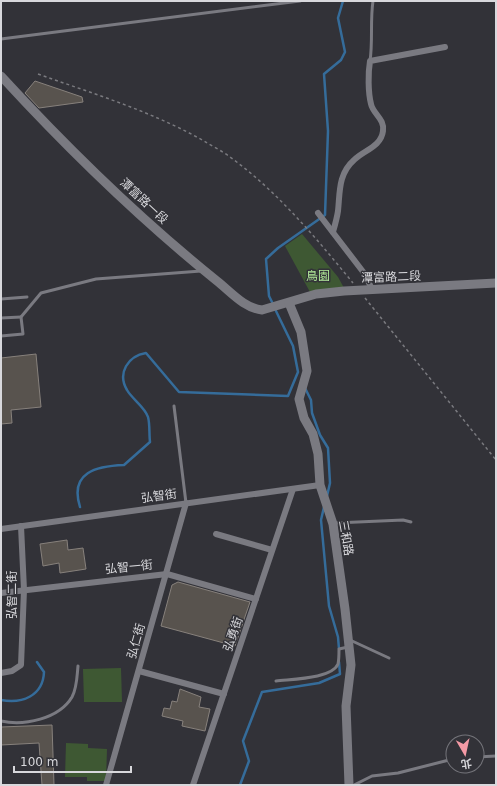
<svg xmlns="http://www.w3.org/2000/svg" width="497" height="786" viewBox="0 0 497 786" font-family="'DejaVu Sans','Noto Sans TC',sans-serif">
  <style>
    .green { fill: #3e5833 }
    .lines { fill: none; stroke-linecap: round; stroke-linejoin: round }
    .stream { stroke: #356c9a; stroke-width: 2.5 }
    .building { fill: #58534e; stroke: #87817c }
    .path { stroke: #7a7a7f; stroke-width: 1.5; stroke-dasharray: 3 3; stroke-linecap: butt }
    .lane { stroke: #7a7a81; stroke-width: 3 }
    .street { stroke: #7a7a81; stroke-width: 6 }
    .secondary { stroke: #7a7a81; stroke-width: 9 }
    .labels { text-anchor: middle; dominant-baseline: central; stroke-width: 3; stroke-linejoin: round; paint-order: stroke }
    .street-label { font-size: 12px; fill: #d8d8dc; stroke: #323238 }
    .park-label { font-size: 12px; fill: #b3eb9a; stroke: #323238 }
  </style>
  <rect width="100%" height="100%" fill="#323238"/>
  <g class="green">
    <path d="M 302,234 L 338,277 L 344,288 L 310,292 L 285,246 Z"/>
    <path d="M 121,668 L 122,702 L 84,702 L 83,669 Z"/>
    <path d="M 66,743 L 88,744 L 88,748 L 107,749 L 106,781 L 87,781 L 87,777 L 65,777 Z"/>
  </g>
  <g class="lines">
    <g class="stream">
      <path d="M 273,304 L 269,296 L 266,259 L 278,248 L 325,215 L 328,131 L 324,74 L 341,60 L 345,52 L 338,18 L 343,1"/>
      <path d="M 305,388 L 311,400 L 312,413 L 320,435 L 328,448 L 330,483 L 327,496"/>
      <path d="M 80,507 C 69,472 97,466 124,465 L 150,442 C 149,434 150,424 148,417 C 145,407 132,399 127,390 C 117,373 128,356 146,353 L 179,392 L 288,396 L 298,372 L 293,346 L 275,309"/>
      <path d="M 324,507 L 321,520 L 329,606 L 338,637 L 339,649"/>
      <path d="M 1,700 C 22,704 43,696 44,672 L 37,662"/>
      <path d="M 240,785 L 249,761 L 243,741 L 262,692 L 319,683 L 340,674 L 339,662"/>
    </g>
  </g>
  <g class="building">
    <path d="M 35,81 L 82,97 L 83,102 L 39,108 L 25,93 Z"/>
    <path d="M 36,354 L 41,407 L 11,410 L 12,423 L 1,424 L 1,358 Z"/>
    <path d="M 67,540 L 68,550 L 83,548 L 86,569 L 60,573 L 59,563 L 43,566 L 40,544 Z"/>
    <path d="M 178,582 L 250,602 L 235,646 L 161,626 L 172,585 Z"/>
    <path d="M 180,689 L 201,697 L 199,707 L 210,709 L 205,731 L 182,726 L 183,721 L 162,716 L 164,708 L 170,709 L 172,701 L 177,702 Z"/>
    <path d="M 52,725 L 54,785 L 42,785 L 39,743 L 1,745 L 1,727 Z"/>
  </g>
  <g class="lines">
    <g class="path">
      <path d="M 38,74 C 94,94 151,111 204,141 C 212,146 222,151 230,157 C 277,191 316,238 353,283"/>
      <path d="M 365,298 L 496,460"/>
    </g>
    <g class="lane">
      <path d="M 1,39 L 300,1"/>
      <path d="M 370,61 C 373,41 370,21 373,1"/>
      <path d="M 1,299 L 27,297"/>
      <path d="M 1,318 L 21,317"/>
      <path d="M 1,336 L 23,334 L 21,317 L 41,293 L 96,279 L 201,271"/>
      <path d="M 174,406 L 186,503"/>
      <path d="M 335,523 L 403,520 L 411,522"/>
      <path d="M 350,640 L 389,658"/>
      <path d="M 276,681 C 290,679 332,679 338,664 C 339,660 339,653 339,649 L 348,647"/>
      <path d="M 1,721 C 24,726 59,719 72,697 C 77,688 77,676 78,666"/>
      <path d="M 477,757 L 496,756"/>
      <path d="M 354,785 L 372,776 L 398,773 L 453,759"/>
    </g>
    <g class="street">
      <path d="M 318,213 L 364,273 L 372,289"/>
      <path d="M 333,232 C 335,225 337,218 338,211 C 340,193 338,174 354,160 C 364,150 381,147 383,131 C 385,119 373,114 371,104 C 368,92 368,73 370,61 L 445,47"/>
      <path d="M 1,529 L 320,485"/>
      <path d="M 216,534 L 272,550"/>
      <path d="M 1,593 L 167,574 L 256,599"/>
      <path d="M 139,671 L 224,694"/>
      <path d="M 1,673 L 12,671 L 21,665 L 24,590 L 21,526"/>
      <path d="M 106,785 L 186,503"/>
      <path d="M 193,785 L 293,489"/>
    </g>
    <g class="secondary">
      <path d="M 1,76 C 68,149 140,219 217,281 C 231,292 244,308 262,310 L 316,294 L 344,291 L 496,283"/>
      <path d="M 289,303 L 301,332 L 307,371 L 299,399 L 304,418 L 313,434 L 318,454 L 320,485 L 333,524 L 345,609 L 351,665 L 346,706 L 349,785"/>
    </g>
  </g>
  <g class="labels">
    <g class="street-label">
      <text transform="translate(144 201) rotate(43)">潭富路一段</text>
      <text transform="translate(391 277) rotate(-2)">潭富路二段</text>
      <text transform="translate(159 496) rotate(-8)">弘智街</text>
      <text transform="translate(346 538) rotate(80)">三和路</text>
      <text transform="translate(129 567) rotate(-6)">弘智一街</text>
      <text transform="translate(12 595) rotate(-90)">弘智二街</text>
      <text transform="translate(233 634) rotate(-71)">弘勇街</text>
      <text transform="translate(136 641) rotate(-74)">弘仁街</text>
    </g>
    <g class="park-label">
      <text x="318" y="276">鳥園</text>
    </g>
  </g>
  <rect width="497" height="786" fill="none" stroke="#d8d8dc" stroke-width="4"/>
  <g transform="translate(465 754) rotate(171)"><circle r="19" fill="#323238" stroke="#74747a"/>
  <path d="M0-3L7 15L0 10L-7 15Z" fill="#f49aa5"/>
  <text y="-6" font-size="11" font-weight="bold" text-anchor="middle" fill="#d8d8dc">北</text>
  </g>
  <path d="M14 766v6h117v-6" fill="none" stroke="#d8d8dc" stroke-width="2"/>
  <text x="20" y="766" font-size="12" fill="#d8d8dc" stroke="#323238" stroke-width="3" paint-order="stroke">100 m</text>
</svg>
